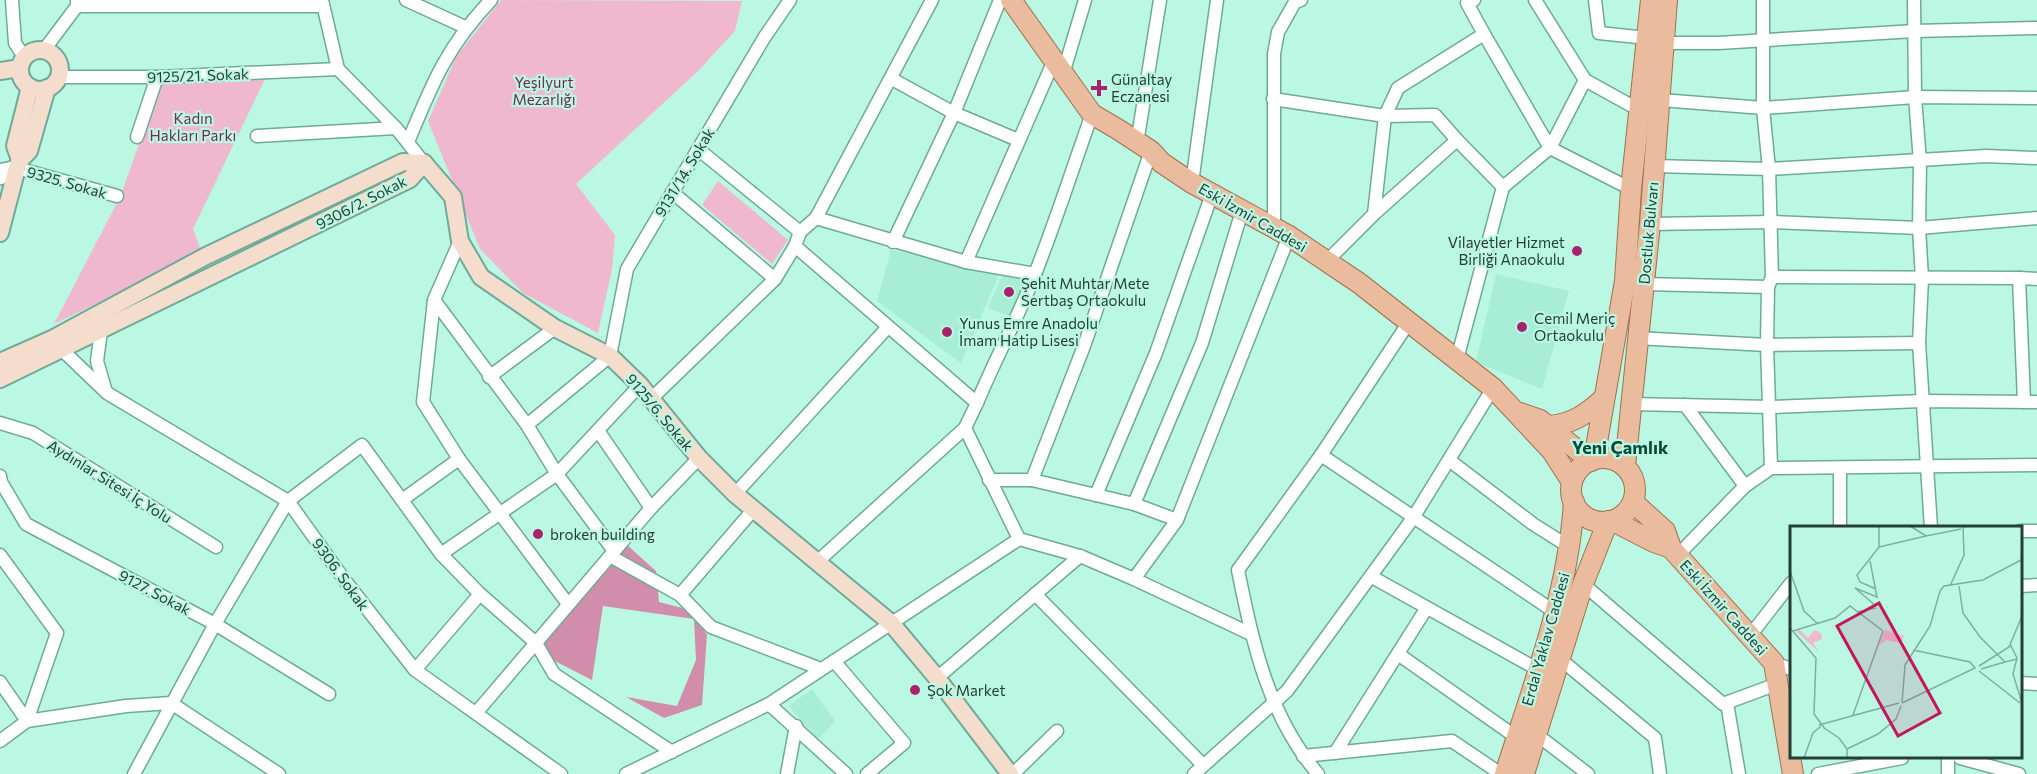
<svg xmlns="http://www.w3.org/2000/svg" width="2037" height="774" viewBox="0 0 2037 774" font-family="Commissioner,sans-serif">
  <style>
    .built { fill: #a8edd5 }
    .green { fill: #efb8cf }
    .forest { fill: #d08eab }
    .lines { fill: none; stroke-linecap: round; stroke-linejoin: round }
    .minor-casing { stroke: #6faa97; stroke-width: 15 }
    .tertiary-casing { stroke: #6faa97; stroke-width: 18 }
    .secondary-casing { stroke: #6faa97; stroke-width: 20 }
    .primary-casing { stroke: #9d714f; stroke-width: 22 }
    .minor { stroke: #fff; stroke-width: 12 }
    .tertiary { stroke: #fff; stroke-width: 15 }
    .secondary { stroke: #f5ddce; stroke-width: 16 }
    .primary { stroke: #ebbb9d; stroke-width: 20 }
    .poi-dot { fill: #a8236e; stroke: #bbf8e3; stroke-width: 2 }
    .labels { text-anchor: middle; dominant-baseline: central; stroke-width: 4.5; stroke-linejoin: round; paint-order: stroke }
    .street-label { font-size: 15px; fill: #253e36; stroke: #bbf8e3 }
    .poi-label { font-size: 15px; fill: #253e36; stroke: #bbf8e3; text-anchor: start }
    .park-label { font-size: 15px; fill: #762950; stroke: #bbf8e3 }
    .quarter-label { font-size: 18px; font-weight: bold; fill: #094b3b; stroke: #bbf8e3 }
    .inset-road { fill: none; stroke: #7fae9e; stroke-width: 1.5 }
    .view { fill: #c2185b; fill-opacity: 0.15; stroke: #c2185b; stroke-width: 3 }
    .inset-edge { fill: none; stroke: #253e36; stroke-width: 3 }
  </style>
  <rect width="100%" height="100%" fill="#bbf8e3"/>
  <g class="built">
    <path d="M 891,250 L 1002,268 L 961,363 L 877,301 Z"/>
    <path d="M 1004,271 L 1031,276 L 1013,317 L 988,308 Z"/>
    <path d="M 1496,274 L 1569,291 L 1542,389 L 1476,362 Z"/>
    <path d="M 812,689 L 835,721 L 817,740 L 789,706 Z"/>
  </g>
  <g class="green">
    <path d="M 501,0 L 742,1 L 735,31 L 698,71 L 576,184 L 615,235 L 612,269 L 598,333 L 523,293 L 480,249 L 428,121 L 456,57 Z"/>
    <path d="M 265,79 L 193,229 L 202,253 L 54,324 L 120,197 L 161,82 Z"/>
    <path d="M 718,181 L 788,240 L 772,264 L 702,205 Z"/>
  </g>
  <path class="forest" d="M 627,545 L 656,571 L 659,602 L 690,610 L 707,635 L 702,705 L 664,718 L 626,697 L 677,706 L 696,660 L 694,619 L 603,606 L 592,680 L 543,655 L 537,645 Z"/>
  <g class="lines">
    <defs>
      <g id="minor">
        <path d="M 12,0 L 15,43 L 24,57"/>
        <path d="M 80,0 L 77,6 L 323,6"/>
        <path d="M 322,0 L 338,69 L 396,128"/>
        <path d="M 406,0 L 465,27"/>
        <path d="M 932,0 L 816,218 L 966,262 L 1035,274"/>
        <path d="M 1535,0 L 1585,80 L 1641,111"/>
        <path d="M 1595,0 L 1599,33 L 1647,38"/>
        <path d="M 1763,0 L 1763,108 L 1769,169 L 1772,277 L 1768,287 L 1767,345 L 1771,468"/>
        <path d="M 1914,0 L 1915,97 L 1920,162 L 1919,228 L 1922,278 L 1919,343 L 1931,528"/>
        <path d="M 1484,34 L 1550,148 L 1585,80"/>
        <path d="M 1664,43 L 1718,43 L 1915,31 L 2037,28"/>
        <path d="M 44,50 L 77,6 L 77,0"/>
        <path d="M 1063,74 L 1085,0"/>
        <path d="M 59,77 L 157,77 L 338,69"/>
        <path d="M 892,79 L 954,113 L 1018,140"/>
        <path d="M 1273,99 L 1385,116 L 1374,214"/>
        <path d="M 1661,100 L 1763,108 L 1915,97 L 2037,98"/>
        <path d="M 257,136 L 396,128 L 424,163"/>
        <path d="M 137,137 L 157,77"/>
        <path d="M 408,142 C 432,84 447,46 491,0"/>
        <path d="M 1137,143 L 1160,0"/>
        <path d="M 698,149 L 800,232"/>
        <path d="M 1653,166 L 1769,169 L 1986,156 L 2037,158"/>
        <path d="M 17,168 L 117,196"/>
        <path d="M 1192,183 L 1217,0"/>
        <path d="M 1503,187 L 1550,148 L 1631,189"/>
        <path d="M 672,192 L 775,279"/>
        <path d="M 816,218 L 800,232 L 795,246 L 977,403 L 965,428 L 1019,539 L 1080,556 L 1134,579 L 1177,520 L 1289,236"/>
        <path d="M 1650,224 L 1771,222 L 1919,228 L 2037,218"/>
        <path d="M 1274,228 L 1274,54 L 1278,32 L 1295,2 L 1301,0"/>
        <path d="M 460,241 L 434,300 L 423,402 L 459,459 L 568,604"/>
        <path d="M 893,242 L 954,113 L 1000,0"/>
        <path d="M 1327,261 L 1374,214 L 1457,140 L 1435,115 L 1385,116 L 1398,88 L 1484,34 L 1467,3 L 1474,0"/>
        <path d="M 966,262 L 1055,58"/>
        <path d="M 1772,277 L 2019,278 L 2024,402"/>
        <path d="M 2019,278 L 2037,279"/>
        <path d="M 1643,284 L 1768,287"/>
        <path d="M 434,300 L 527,425 L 557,474 L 614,551"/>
        <path d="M 101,331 L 97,361 L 106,392"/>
        <path d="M 1636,338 L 1767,345 L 1919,343"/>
        <path d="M 57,345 L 107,393 L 288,501 L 346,582 L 415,670 L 561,774"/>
        <path d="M 1457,359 L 1503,187 L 1457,140"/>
        <path d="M 489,377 L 555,328"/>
        <path d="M 651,399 L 775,279 L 795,246"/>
        <path d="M 977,403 C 995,359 1018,318 1035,274 C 1056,221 1073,167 1092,114"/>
        <path d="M 1631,404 L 1771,407 L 1922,401 L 2037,402"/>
        <path d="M 1685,405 L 1745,486"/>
        <path d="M 0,423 L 33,433 L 216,547"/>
        <path d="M 527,425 L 610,356 L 627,269 L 764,38 L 790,0"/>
        <path d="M 599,432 L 651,508"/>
        <path d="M 1321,455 L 1555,612"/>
        <path d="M 1449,460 L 1533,524 L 1571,548"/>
        <path d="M 0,476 L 1,482 L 26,524 L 215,624 L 329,694"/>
        <path d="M 989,480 L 1032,480 L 1134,504 L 1177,520"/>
        <path d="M 1032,480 L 1084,346 L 1151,151"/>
        <path d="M 735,494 L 887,328"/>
        <path d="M 1096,495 L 1156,353 L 1212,194"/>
        <path d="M 402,500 L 459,459"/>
        <path d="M 1134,504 L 1202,343 L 1242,211"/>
        <path d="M 1840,528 L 1840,469"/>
        <path d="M 2020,531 L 2037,531"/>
        <path d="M 441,554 L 557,474 L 640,385"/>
        <path d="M 0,555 L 57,633 L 27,721"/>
        <path d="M 1678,555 L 1745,486 L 1771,468 L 2037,465"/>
        <path d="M 610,556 L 680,595 L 711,627 L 821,669"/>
        <path d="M 817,562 L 965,428"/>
        <path d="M 1372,577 L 1537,669"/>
        <path d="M 1134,579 L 1251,634"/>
        <path d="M 1583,584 L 1723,704 L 1777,684"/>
        <path d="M 2020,586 L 2037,585"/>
        <path d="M 1035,594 L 1203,765"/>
        <path d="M 680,595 L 753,510"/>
        <path d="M 1749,637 L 1791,583"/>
        <path d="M 1398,654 L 1516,737"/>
        <path d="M 1559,658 L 1655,738 L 1660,774"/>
        <path d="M 834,661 L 904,743 L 867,774"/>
        <path d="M 1774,663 L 1791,669"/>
        <path d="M 415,670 L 480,594"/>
        <path d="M 937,678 L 1080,556"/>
        <path d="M 0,682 L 27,721"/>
        <path d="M 2020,683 L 2037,684"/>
        <path d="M 1727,703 L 1739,774"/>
        <path d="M 769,704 L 846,774"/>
        <path d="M 476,713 L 651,508 L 699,458"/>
        <path d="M 1536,734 L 1588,774"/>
        <path d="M 0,741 L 27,721 L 126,706 L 171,703 L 279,774"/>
        <path d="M 1335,753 L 1426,609"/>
        <path d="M 1303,756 L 1452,741 L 1501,774"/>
        <path d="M 1960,758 L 2019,774"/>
        <path d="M 134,774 L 215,624 L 288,501 L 362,445 L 441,554 L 480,594 L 536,643 L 554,674 L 672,752"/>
        <path d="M 626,774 L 769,704 L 1019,539"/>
        <path d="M 787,774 L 796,726"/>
        <path d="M 1013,774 L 1057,731"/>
        <path d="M 1194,774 L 1287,691 L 1413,518 L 1493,388"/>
        <path d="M 1318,774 C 1268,715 1253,644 1238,570 L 1321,455 L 1409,322"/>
        <path d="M 1818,774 L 1902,758"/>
        <path d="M 1948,774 L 1948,758"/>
      </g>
      <path id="tertiary" d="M 0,177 L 3,171 L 17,168"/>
      <g id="secondary">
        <circle cx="40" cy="70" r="20"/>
        <path d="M 0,71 L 20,68"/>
        <path d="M 20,160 L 15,146 L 30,87"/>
        <path d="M 424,163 L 453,197 L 460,241 L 481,277 L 555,328 L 610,356 L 640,385 L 699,458 L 735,494 L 891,623 L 937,678 L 1010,774"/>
        <path d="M 0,233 L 17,168 L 20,160 L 29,151 L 47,88"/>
        <path d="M 0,362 L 52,339 L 206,256 L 403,162 L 424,163"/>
        <path d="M 0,379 L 410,179 L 424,163"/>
      </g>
      <g id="primary">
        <path d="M 1011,0 L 1092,114 L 1119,130 L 1151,151 L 1162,163 L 1192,183 L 1289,236 L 1359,283 L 1493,388 L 1552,451 L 1572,482"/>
        <path d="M 1520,413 L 1540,420 L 1591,461"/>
        <path d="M 1547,426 C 1571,425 1587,414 1604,398"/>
        <circle cx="1603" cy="490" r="32"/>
        <path d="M 1594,459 L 1625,281 L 1631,189 L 1651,0"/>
        <path d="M 1625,466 L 1650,224 L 1667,0"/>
        <path d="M 1633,502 L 1665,531 L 1671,548 L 1774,663 L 1793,774"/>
        <path d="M 1613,521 L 1654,542 L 1671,548"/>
        <path d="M 1505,774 C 1533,686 1568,595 1574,502"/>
        <path d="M 1524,774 L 1583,584 L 1608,521"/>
      </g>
    </defs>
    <use href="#minor" class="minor-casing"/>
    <use href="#tertiary" class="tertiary-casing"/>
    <use href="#secondary" class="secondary-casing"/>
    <use href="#primary" class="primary-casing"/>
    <use href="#minor" class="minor"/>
    <use href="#tertiary" class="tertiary"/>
    <use href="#secondary" class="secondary"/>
    <use href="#primary" class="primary"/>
  </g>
  <g class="poi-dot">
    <path d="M1096 79h6v6h6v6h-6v6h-6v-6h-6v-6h6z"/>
    <circle cx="1577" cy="251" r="6"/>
    <circle cx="1009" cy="292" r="6"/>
    <circle cx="1522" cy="327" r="6"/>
    <circle cx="947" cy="332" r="6"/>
    <circle cx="538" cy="534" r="6"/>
    <circle cx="915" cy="690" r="6"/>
  </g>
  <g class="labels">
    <g class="street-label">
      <text transform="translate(198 75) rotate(-2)">9125/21. Sokak</text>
      <text transform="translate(684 172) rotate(-59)">9131/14. Sokak</text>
      <text transform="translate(67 182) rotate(16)">9325. Sokak</text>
      <text transform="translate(361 202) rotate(-27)">9306/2. Sokak</text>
      <text transform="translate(1253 217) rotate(30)">Eski İzmir Caddesi</text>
      <text transform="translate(1648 233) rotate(-85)">Dostluk Bulvarı</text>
      <text transform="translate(660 412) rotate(50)">9125/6. Sokak</text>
      <text transform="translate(110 481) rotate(32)">Aydınlar Sitesi İç Yolu</text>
      <text transform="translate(341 574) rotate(54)">9306. Sokak</text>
      <text transform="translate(155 592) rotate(28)">9127. Sokak</text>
      <text transform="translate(1724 607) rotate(48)">Eski İzmir Caddesi</text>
      <text transform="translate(1545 639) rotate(-74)">Erdal Yaklav Caddesi</text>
    </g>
    <g class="poi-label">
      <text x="1111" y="79">Günaltay<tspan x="1111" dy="17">Eczanesi</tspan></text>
      <text x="1565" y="242" text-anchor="end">Vilayetler Hizmet<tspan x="1565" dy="17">Birliği Anaokulu</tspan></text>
      <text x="1021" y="283">Şehit Muhtar Mete<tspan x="1021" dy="17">Sertbaş Ortaokulu</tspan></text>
      <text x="1534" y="318">Cemil Meriç<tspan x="1534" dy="17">Ortaokulu</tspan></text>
      <text x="959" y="323">Yunus Emre Anadolu<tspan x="959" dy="17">İmam Hatip Lisesi</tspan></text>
      <text x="550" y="534">broken building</text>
      <text x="927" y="690">Şok Market</text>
    </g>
    <g class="park-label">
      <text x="544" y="82">Yeşilyurt<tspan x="544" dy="17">Mezarlığı</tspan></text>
      <text x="193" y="118">Kadın<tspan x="193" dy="17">Hakları Parkı</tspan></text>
    </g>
    <g class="quarter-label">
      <text x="1620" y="447">Yeni Çamlık</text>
    </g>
  </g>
  <g transform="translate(1790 526)">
    <rect width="232" height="232" fill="#bbf8e3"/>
    <path d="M 9,103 L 18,112 L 24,104 L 31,107 L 32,113 L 23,117 L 29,126 L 7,106 ZM 95,104 L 114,110 L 111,117 L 96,114 L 89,119 Z" fill="#efb8cf"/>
    <path class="inset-road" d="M 120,0 L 136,10 L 171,3M 89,21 L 136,10M 0,45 L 14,85 L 27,97M 160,60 L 174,29 L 173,0M 169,60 L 173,87 L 190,111 L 215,136 L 227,133M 65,62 L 87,71 L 80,35M 65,62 L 86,80M 86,63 L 70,56 L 67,49 L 89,21 L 89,0M 67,86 L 86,82M 0,102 L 26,132 L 24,188 L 35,203M 3,105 L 45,92 L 60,80 L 93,105M 220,118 L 227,132 L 223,148 L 232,177M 189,140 L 219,121 L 233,88M 191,143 L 215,136M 189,145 L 230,177M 112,177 L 115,139 L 140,100 L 150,65 L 154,60 L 193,54 L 233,33M 112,177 L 185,142 L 180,136 L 123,124M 63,189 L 93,105M 29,199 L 109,177M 34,202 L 49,212 L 57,223 L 57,232M 57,223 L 88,208 L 106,193 L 111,180M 14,232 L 23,207 L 31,200"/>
    <path class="view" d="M 89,77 L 150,187 L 108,210 L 47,100 Z"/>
    <rect width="232" height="232" class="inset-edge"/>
  </g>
</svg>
